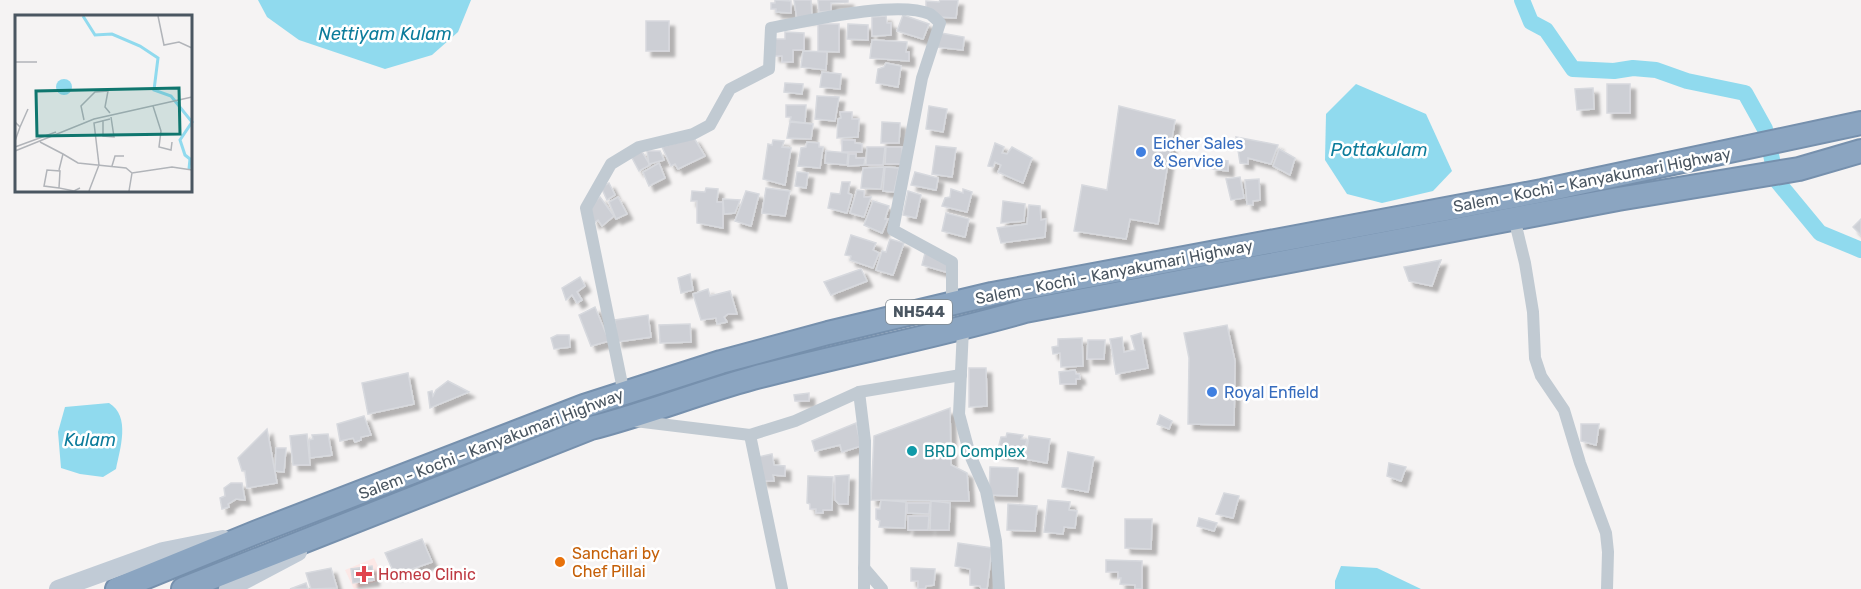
<svg xmlns="http://www.w3.org/2000/svg" width="1861" height="589" viewBox="0 0 1861 589" font-family="Rubik,sans-serif">
  <style>
    .medical { fill: #fce8e6 }
    .water { fill: #90daee }
    .lines { fill: none; stroke-linecap: round; stroke-linejoin: round }
    .canal { stroke: #90daee; stroke-width: 16 }
    .building { fill: #cdcfd5; stroke: #d7d9de; stroke-width: 1.5; filter: url(#shadow) }
    .highway-casing { stroke: #7690ad; stroke-width: 26 }
    .street { stroke: #c1cad2; stroke-width: 12 }
    .secondary { stroke: #c1cbd6; stroke-width: 18 }
    .highway { stroke: #8ba5c1; stroke-width: 22 }
    .shop-dot { fill: #3f7fe0; stroke: #fff; stroke-width: 2 }
    .culture-dot { fill: #0f9aa8; stroke: #fff; stroke-width: 2 }
    .food-dot { fill: #e8710a; stroke: #fff; stroke-width: 2 }
    .health-dot { fill: #e0444e; stroke: #fff; stroke-width: 2 }
    .labels { text-anchor: middle; dominant-baseline: central; stroke-width: 5; stroke-linejoin: round; paint-order: stroke }
    .shield { fill: #fff; stroke: #808990; stroke-width: 1.5 }
    .shield-label { font-size: 15px; font-weight: bold; fill: #4a5661 }
    .shop-label { font-size: 16px; fill: #366cbe; stroke: #fff; text-anchor: start }
    .street-label { font-size: 16px; fill: #4a5661; stroke: #fff }
    .culture-label { font-size: 16px; fill: #0d838f; stroke: #fff; text-anchor: start }
    .food-label { font-size: 16px; fill: #c56008; stroke: #fff; text-anchor: start }
    .health-label { font-size: 16px; fill: #be3a42; stroke: #fff; text-anchor: start }
    .water-label { font-size: 18px; font-style: italic; fill: #0c7c9b; stroke: #fff }
    .inset-river { fill: none; stroke: #90daee; stroke-width: 3 }
    .inset-road { fill: none; stroke: #b1b4b9; stroke-width: 1.5 }
    .view { fill: #0f766e; fill-opacity: 0.15; stroke: #0f766e; stroke-width: 3 }
    .inset-edge { fill: none; stroke: #4a5661; stroke-width: 3 }
  </style>
  <defs>
    <filter id="shadow"><feDropShadow dx="5.5" dy="5.5" stdDeviation="1.5" flood-color="#0004"/></filter>
  </defs>
  <rect width="100%" height="100%" fill="#f5f3f3"/>
  <path class="medical" d="M 374,558 L 384,579 L 354,589 L 345,570 Z"/>
  <g class="water">
    <path d="M 258,0 L 471,0 L 458,32 L 432,55 L 385,69 L 299,40 L 267,17 Z"/>
    <path d="M 1356,84 L 1426,114 L 1452,171 L 1433,191 L 1382,203 L 1347,194 L 1325,160 L 1326,114 Z"/>
    <path d="M 109,403 C 131,416 120,449 116,469 L 103,477 L 80,474 L 61,468 L 58,432 L 65,407 Z"/>
    <path d="M 1341,566 L 1377,568 L 1421,589 L 1335,589 L 1335,581 Z"/>
  </g>
  <g class="lines">
    <path class="canal" d="M 1522,0 L 1531,22 L 1546,30 L 1573,69 L 1614,71 L 1633,68 L 1656,70 L 1687,81 L 1745,93 L 1765,129 L 1777,181 L 1820,233 L 1861,250"/>
  </g>
  <g class="building">
    <path d="M 775,0 L 791,1 L 791,13 L 776,12 L 776,9 L 771,9 L 771,3 L 775,3 Z"/>
    <path d="M 794,0 L 811,0 L 812,18 L 797,19 Z"/>
    <path d="M 818,0 L 848,0 L 848,2 L 831,3 L 831,11 L 819,12 Z"/>
    <path d="M 940,0 L 958,0 L 956,18 L 938,17 L 926,9 L 926,1 L 939,2 Z"/>
    <path d="M 903,15 L 929,24 L 923,39 L 897,31 Z"/>
    <path d="M 886,16 L 887,23 L 891,23 L 891,35 L 872,36 L 872,17 Z"/>
    <rect x="646" y="21" width="23" height="30"/>
    <path d="M 818,24 L 839,24 L 839,52 L 818,51 Z"/>
    <path d="M 848,24 L 868,25 L 868,40 L 847,39 Z"/>
    <path d="M 785,32 L 804,33 L 804,50 L 793,50 L 793,62 L 782,62 L 782,56 L 774,56 L 774,39 L 785,39 Z"/>
    <path d="M 941,33 L 964,37 L 963,50 L 936,47 Z"/>
    <path d="M 872,40 L 907,42 L 906,52 L 909,52 L 909,61 L 870,58 Z"/>
    <path d="M 803,51 L 827,52 L 826,70 L 801,67 Z"/>
    <path d="M 886,63 L 901,66 L 898,87 L 876,83 L 878,69 L 884,67 Z"/>
    <path d="M 822,72 L 841,74 L 840,89 L 820,87 Z"/>
    <path d="M 785,83 L 803,84 L 802,94 L 784,92 Z"/>
    <rect x="1607" y="84" width="23" height="29"/>
    <path d="M 1593,88 L 1594,109 L 1577,110 L 1575,89 Z"/>
    <path d="M 817,96 L 839,97 L 835,121 L 815,119 Z"/>
    <path d="M 786,105 L 806,105 L 805,123 L 790,121 L 791,117 L 786,117 Z"/>
    <path d="M 929,106 L 947,109 L 943,132 L 926,129 Z"/>
    <path d="M 1119,106 L 1175,120 L 1158,224 L 1130,219 L 1126,239 L 1074,231 L 1082,185 L 1107,190 Z"/>
    <path d="M 840,112 L 852,112 L 852,119 L 859,119 L 858,137 L 837,138 L 838,119 L 841,118 Z"/>
    <path d="M 790,122 L 813,124 L 811,139 L 787,138 Z"/>
    <path d="M 882,122 L 900,123 L 899,143 L 881,143 Z"/>
    <path d="M 1236,137 L 1278,145 L 1271,164 L 1248,158 L 1248,164 L 1240,163 Z"/>
    <path d="M 694,138 L 705,156 L 678,169 L 675,164 L 671,166 L 662,147 Z"/>
    <path d="M 773,140 L 784,141 L 782,147 L 791,148 L 785,185 L 763,179 L 768,144 L 772,145 Z"/>
    <path d="M 842,140 L 855,140 L 855,143 L 862,144 L 862,152 L 842,152 Z"/>
    <path d="M 807,142 L 819,143 L 819,147 L 823,147 L 820,168 L 798,166 L 801,148 L 806,147 Z"/>
    <path d="M 995,143 L 1004,147 L 1002,153 L 1007,154 L 1012,147 L 1032,158 L 1023,183 L 998,172 L 1001,165 L 995,162 L 993,167 L 988,166 Z"/>
    <path d="M 936,146 L 956,148 L 952,177 L 932,174 Z"/>
    <path d="M 867,147 L 885,147 L 883,165 L 866,165 Z"/>
    <path d="M 886,147 L 902,147 L 903,164 L 885,164 Z"/>
    <path d="M 1279,149 L 1295,158 L 1290,175 L 1273,166 Z"/>
    <path d="M 641,150 L 650,165 L 639,171 L 631,156 Z"/>
    <path d="M 647,151 L 660,151 L 664,160 L 649,164 Z"/>
    <path d="M 826,151 L 848,153 L 847,165 L 825,163 Z"/>
    <path d="M 849,154 L 856,154 L 856,158 L 865,158 L 864,165 L 848,166 Z"/>
    <path d="M 1212,159 L 1228,161 L 1228,171 L 1211,169 Z"/>
    <path d="M 659,163 L 665,178 L 649,186 L 643,172 Z"/>
    <path d="M 884,167 L 881,189 L 861,188 L 863,168 Z"/>
    <path d="M 885,167 L 899,168 L 894,192 L 883,191 Z"/>
    <path d="M 797,172 L 808,173 L 806,188 L 795,186 Z"/>
    <path d="M 915,172 L 938,178 L 936,190 L 911,185 Z"/>
    <path d="M 1240,177 L 1244,198 L 1231,200 L 1226,179 Z"/>
    <path d="M 1259,179 L 1260,200 L 1253,201 L 1253,205 L 1247,204 L 1245,180 Z"/>
    <path d="M 842,182 L 850,182 L 848,193 L 852,195 L 847,213 L 828,208 L 831,193 L 840,194 Z"/>
    <path d="M 609,183 L 615,195 L 607,200 L 601,187 Z"/>
    <path d="M 706,188 L 718,189 L 717,202 L 723,202 L 723,228 L 697,223 L 697,201 L 691,201 L 692,191 L 705,192 Z"/>
    <path d="M 766,188 L 790,191 L 785,216 L 762,213 Z"/>
    <path d="M 951,189 L 963,193 L 963,189 L 972,192 L 967,212 L 942,206 L 945,198 L 950,197 Z"/>
    <path d="M 857,190 L 864,191 L 864,197 L 871,197 L 864,217 L 850,213 Z"/>
    <path d="M 746,191 L 759,194 L 751,226 L 735,221 Z"/>
    <path d="M 908,191 L 921,195 L 916,218 L 903,215 Z"/>
    <path d="M 600,197 L 614,216 L 602,226 L 598,220 L 594,223 L 589,207 Z"/>
    <path d="M 618,197 L 627,214 L 616,219 L 609,202 Z"/>
    <path d="M 723,199 L 740,200 L 735,213 L 724,214 Z"/>
    <path d="M 873,201 L 889,206 L 885,219 L 888,219 L 882,233 L 864,225 Z"/>
    <path d="M 1003,201 L 1025,204 L 1024,221 L 1001,223 Z"/>
    <path d="M 1029,205 L 1040,206 L 1041,220 L 1046,219 L 1045,237 L 1001,243 L 997,228 L 1027,224 Z"/>
    <path d="M 946,213 L 969,219 L 965,237 L 942,231 Z"/>
    <path d="M 1861,219 L 1861,235 L 1853,227 Z"/>
    <path d="M 851,235 L 876,243 L 873,250 L 879,253 L 873,268 L 850,260 L 851,256 L 845,255 Z"/>
    <path d="M 890,239 L 904,243 L 893,275 L 876,270 L 882,251 L 886,252 Z"/>
    <path d="M 925,253 L 949,264 L 946,272 L 922,265 Z"/>
    <path d="M 1441,260 L 1432,286 L 1409,281 L 1404,267 Z"/>
    <path d="M 861,269 L 867,281 L 831,295 L 824,282 Z"/>
    <path d="M 690,274 L 693,290 L 681,293 L 678,278 Z"/>
    <path d="M 580,277 L 585,286 L 577,292 L 582,300 L 577,303 L 572,295 L 566,300 L 562,288 Z"/>
    <path d="M 708,289 L 710,296 L 730,291 L 737,314 L 728,314 L 724,317 L 727,322 L 717,324 L 716,318 L 701,320 L 693,294 Z"/>
    <path d="M 595,307 L 609,341 L 591,346 L 579,315 Z"/>
    <path d="M 648,315 L 651,337 L 617,342 L 615,320 Z"/>
    <path d="M 690,324 L 691,342 L 660,343 L 659,325 Z"/>
    <path d="M 1227,325 L 1235,361 L 1234,425 L 1188,424 L 1189,358 L 1184,333 Z"/>
    <path d="M 1141,333 L 1148,368 L 1116,374 L 1110,339 L 1122,337 L 1124,352 L 1135,350 L 1131,336 Z"/>
    <path d="M 557,335 L 569,335 L 570,347 L 554,349 L 551,338 Z"/>
    <path d="M 1082,338 L 1083,366 L 1061,367 L 1060,353 L 1053,354 L 1052,347 L 1058,346 L 1058,339 Z"/>
    <path d="M 1088,340 L 1105,340 L 1104,359 L 1087,359 Z"/>
    <path d="M 969,368 L 986,368 L 987,406 L 969,407 Z"/>
    <path d="M 1075,370 L 1076,374 L 1079,374 L 1080,379 L 1076,379 L 1076,384 L 1060,384 L 1059,372 Z"/>
    <path d="M 408,373 L 414,404 L 368,414 L 362,383 Z"/>
    <path d="M 448,381 L 469,392 L 430,408 L 428,392 L 432,391 L 433,396 L 436,390 Z"/>
    <path d="M 809,393 L 809,401 L 795,401 L 794,395 Z"/>
    <path d="M 950,408 L 951,465 L 967,473 L 969,501 L 871,500 L 874,436 Z"/>
    <path d="M 1160,415 L 1172,421 L 1169,429 L 1157,424 Z"/>
    <path d="M 364,416 L 371,435 L 361,437 L 361,440 L 355,442 L 353,438 L 340,441 L 337,424 Z"/>
    <path d="M 856,423 L 861,446 L 842,452 L 840,445 L 815,451 L 812,441 Z"/>
    <path d="M 1581,424 L 1599,424 L 1596,445 L 1581,441 Z"/>
    <path d="M 267,429 L 277,483 L 247,488 L 245,471 L 242,471 L 238,458 Z"/>
    <path d="M 1007,433 L 1023,435 L 1021,439 L 1027,440 L 1022,459 L 997,453 L 1001,437 L 1006,437 Z"/>
    <path d="M 307,434 L 310,465 L 293,465 L 290,436 Z"/>
    <path d="M 328,434 L 332,455 L 310,458 L 309,440 L 313,439 L 312,435 Z"/>
    <path d="M 1029,436 L 1050,439 L 1047,463 L 1025,459 Z"/>
    <path d="M 276,448 L 286,448 L 284,472 L 275,471 Z"/>
    <path d="M 1068,452 L 1094,457 L 1088,492 L 1062,487 Z"/>
    <path d="M 772,454 L 774,465 L 785,466 L 785,476 L 773,475 L 774,481 L 762,481 L 758,457 Z"/>
    <path d="M 1389,463 L 1406,467 L 1401,481 L 1387,476 Z"/>
    <path d="M 990,467 L 1018,468 L 1017,496 L 989,495 Z"/>
    <path d="M 849,475 L 848,504 L 839,504 L 835,500 L 835,476 Z"/>
    <path d="M 808,476 L 833,477 L 832,510 L 823,510 L 823,513 L 816,513 L 816,509 L 810,509 L 810,504 L 807,503 Z"/>
    <path d="M 231,483 L 242,483 L 245,500 L 236,499 L 228,504 L 229,507 L 222,509 L 220,498 L 225,496 L 224,488 Z"/>
    <path d="M 1224,493 L 1239,496 L 1233,518 L 1216,514 Z"/>
    <path d="M 881,500 L 906,502 L 905,528 L 879,527 L 880,521 L 876,519 L 876,509 L 880,509 Z"/>
    <path d="M 1048,500 L 1070,502 L 1069,510 L 1077,511 L 1075,528 L 1064,527 L 1063,534 L 1044,532 Z"/>
    <path d="M 931,501 L 950,503 L 949,530 L 930,530 Z"/>
    <path d="M 907,503 L 930,503 L 929,514 L 907,513 Z"/>
    <path d="M 1008,504 L 1037,506 L 1035,531 L 1007,530 Z"/>
    <path d="M 908,516 L 929,516 L 928,530 L 908,530 Z"/>
    <path d="M 1199,518 L 1217,523 L 1214,531 L 1197,526 Z"/>
    <path d="M 1125,519 L 1152,519 L 1151,549 L 1125,548 Z"/>
    <path d="M 422,539 L 432,562 L 395,575 L 385,553 Z"/>
    <path d="M 958,543 L 992,548 L 987,589 L 981,589 L 980,586 L 970,585 L 970,569 L 955,566 Z"/>
    <path d="M 1106,560 L 1142,561 L 1142,589 L 1135,589 L 1135,585 L 1120,584 L 1121,578 L 1118,578 L 1118,572 L 1106,572 Z"/>
    <path d="M 372,566 L 374,580 L 353,583 L 351,569 Z"/>
    <path d="M 331,568 L 337,588 L 311,589 L 306,573 Z"/>
    <path d="M 911,568 L 935,569 L 934,585 L 926,586 L 925,589 L 918,589 L 918,581 L 911,581 Z"/>
    <path d="M 306,583 L 308,589 L 290,589 Z"/>
  </g>
  <g class="lines">
    <defs>
      <g id="highway">
        <path d="M 117,589 L 257,532 L 584,406 L 721,362 L 828,333 L 992,294 L 1542,191 L 1861,123"/>
        <path d="M 183,589 L 591,428 C 646,414 698,393 753,378 C 843,354 935,337 1025,311 L 1618,199 L 1799,169 L 1861,151"/>
      </g>
    </defs>
    <use href="#highway" class="highway-casing"/>
    <g class="street">
      <path d="M 1514,218 L 1525,263 L 1533,312 L 1535,358 L 1541,376 L 1564,410 L 1580,463 L 1606,533 L 1608,552 L 1607,589"/>
      <path d="M 963,329 L 959,414 L 970,455 L 986,491 L 996,541 L 999,589"/>
      <path d="M 859,392 L 865,441 L 864,589"/>
      <path d="M 624,394 L 586,208 L 611,164 L 639,147 L 693,134 L 710,125 L 730,89 L 769,69 L 771,28 C 808,21 897,0 930,14 C 933,16 937,20 940,23 L 922,78 L 893,230 L 952,262 L 952,304"/>
      <path d="M 635,421 L 750,435"/>
      <path d="M 864,568 L 882,589"/>
      <path d="M 782,589 L 750,435 L 795,421 L 859,392 L 961,375"/>
    </g>
    <g class="secondary">
      <path d="M 58,589 L 163,551 L 223,539"/>
      <path d="M 228,589 L 298,552"/>
    </g>
    <use href="#highway" class="highway"/>
  </g>
  <g class="shop-dot">
    <circle cx="1141" cy="152" r="6"/>
    <circle cx="1212" cy="392" r="6"/>
  </g>
  <circle class="culture-dot" cx="912" cy="451" r="6"/>
  <circle class="food-dot" cx="560" cy="562" r="6"/>
  <path class="health-dot" d="M361 565h6v6h6v6h-6v6h-6v-6h-6v-6h6z"/>
  <g class="labels">
    <rect class="shield" x="886" y="300" width="66" height="24" rx="4.5"/>
    <g class="shield-label">
      <text x="919" y="312">NH544</text>
    </g>
    <g class="shop-label">
      <text x="1153" y="143">Eicher Sales<tspan x="1153" dy="18">&amp; Service</tspan></text>
      <text x="1224" y="392">Royal Enfield</text>
    </g>
    <g class="street-label">
      <text transform="translate(1592 180) rotate(-11)">Salem - Kochi - Kanyakumari Highway</text>
      <text transform="translate(1114 272) rotate(-11)">Salem - Kochi - Kanyakumari Highway</text>
      <text transform="translate(491 444) rotate(-21)">Salem - Kochi - Kanyakumari Highway</text>
    </g>
    <g class="culture-label">
      <text x="924" y="451">BRD Complex</text>
    </g>
    <g class="food-label">
      <text x="572" y="553">Sanchari by<tspan x="572" dy="18">Chef Pillai</tspan></text>
    </g>
    <g class="health-label">
      <text x="378" y="574">Homeo Clinic</text>
    </g>
    <g class="water-label">
      <text x="385" y="34">Nettiyam Kulam</text>
      <text x="1379" y="150">Pottakulam</text>
      <text x="90" y="440">Kulam</text>
    </g>
  </g>
  <g transform="translate(15 15)">
    <rect width="177" height="177" fill="#f5f3f3"/>
    <path d="M41 72a8 8 0 1 1 16 0a8 8 0 1 1-16 0Z" fill="#90daee"/>
    <path class="inset-river" d="M 68,1 L 80,20 L 97,19 L 125,31 L 143,43 L 139,75 L 156,81 L 177,107 L 165,125 L 170,140 L 175,144 L 174,154"/>
    <path class="inset-road" d="M 143,1 L 149,30 L 164,27 L 177,33M 0,47 L 22,47M 138,91 L 146,116 L 144,132 L 156,135 L 157,127M 69,105 L 66,91 L 80,77 L 93,76 L 90,92 L 95,98M 88,105 L 88,121 L 99,122 L 96,102M 0,107 L 5,112 L 0,126M 5,112 L 13,94M 25,127 L 48,139 L 44,155M 0,132 L 41,117M 0,136 L 79,104 L 177,82M 48,139 L 63,148 L 111,153 L 117,158 L 157,152 L 177,155M 97,151 L 100,141 L 109,141M 44,173 L 29,171 L 32,155 L 45,156 L 44,173 L 59,176 L 65,173M 74,176 L 84,150 L 79,108 L 95,104M 114,176 L 117,158"/>
    <path class="view" d="M 164,73 L 165,119 L 22,121 L 21,76 Z"/>
    <rect width="177" height="177" class="inset-edge"/>
  </g>
</svg>
